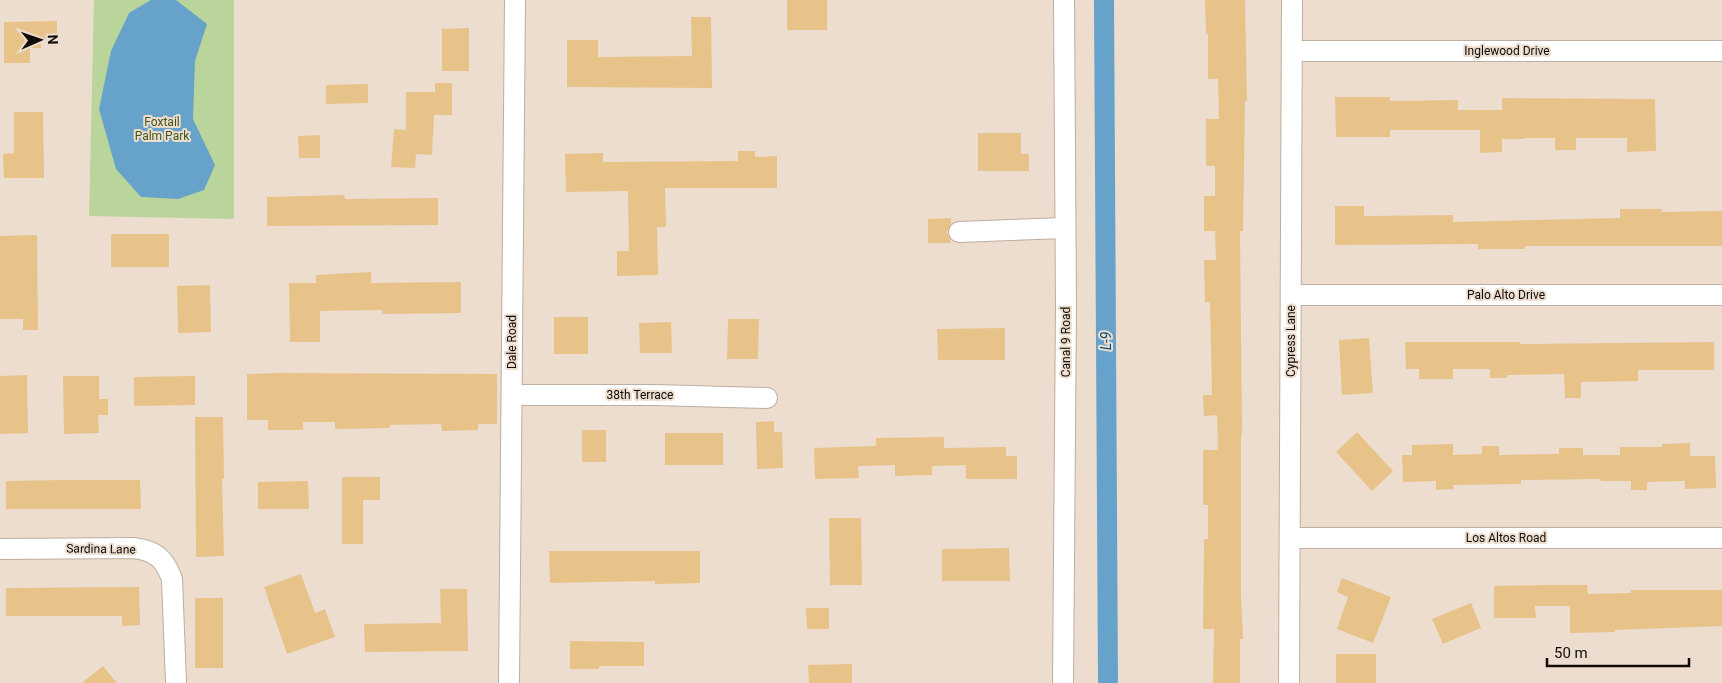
<svg xmlns="http://www.w3.org/2000/svg" width="1722" height="683" viewBox="0 0 1722 683" font-family="Roboto,sans-serif">
  <style>
    .green { fill: #bad59c }
    .water { fill: #67a2ca }
    .lines { fill: none; stroke-linecap: round; stroke-linejoin: round }
    .canal { stroke: #67a2ca; stroke-width: 20 }
    .building { fill: #e7c38a }
    .minor-casing { stroke: #bdaea1; stroke-width: 22 }
    .minor { stroke: #fff; stroke-width: 20 }
    .labels { text-anchor: middle; dominant-baseline: central; stroke-width: 4; stroke-linejoin: round; paint-order: stroke }
    .street-label { font-size: 12px; fill: #100b07; stroke: #edddcf }
    .park-label { font-size: 12px; fill: #3e5619; stroke: #edddcf }
    .water-label { font-size: 14px; font-style: italic; fill: #004d73; stroke: #edddcf }
  </style>
  <rect width="100%" height="100%" fill="#edddcf"/>
  <path class="green" d="M 94,0 L 234,0 L 234,219 L 89,216 Z"/>
  <path class="water" d="M 151,0 L 176,0 L 207,24 L 195,61 L 193,119 L 215,165 L 204,190 L 178,199 L 141,197 L 116,169 L 99,109 L 111,51 L 129,13 Z"/>
  <g class="lines">
    <path class="canal" d="M 1104,0 L 1108,683"/>
  </g>
  <g class="building">
    <rect x="787" y="0" width="40" height="30"/>
    <path d="M 1205,0 L 1245,0 L 1247,101 L 1245,101 L 1243,231 L 1240,231 L 1242,434 L 1241,435 L 1241,595 L 1243,639 L 1240,639 L 1240,683 L 1213,683 L 1214,629 L 1203,629 L 1204,539 L 1208,539 L 1208,505 L 1203,505 L 1203,450 L 1218,450 L 1217,415 L 1204,416 L 1203,395 L 1212,395 L 1210,302 L 1205,302 L 1204,260 L 1216,260 L 1215,231 L 1204,231 L 1204,196 L 1215,196 L 1215,166 L 1206,166 L 1206,119 L 1219,119 L 1218,79 L 1208,79 L 1208,34 L 1206,34 Z"/>
    <path d="M 691,17 L 711,17 L 712,88 L 567,87 L 567,40 L 598,40 L 598,57 L 692,56 Z"/>
    <path d="M 57,21 L 57,38 L 41,39 L 41,48 L 30,48 L 30,63 L 4,63 L 4,22 Z"/>
    <path d="M 469,28 L 469,71 L 442,71 L 442,29 Z"/>
    <path d="M 435,83 L 452,83 L 452,115 L 434,115 L 432,155 L 416,154 L 415,168 L 391,167 L 394,129 L 406,130 L 406,92 L 435,92 Z"/>
    <path d="M 368,84 L 368,103 L 326,104 L 326,85 Z"/>
    <path d="M 1335,97 L 1390,97 L 1390,101 L 1458,100 L 1458,110 L 1502,110 L 1502,98 L 1655,99 L 1656,151 L 1627,152 L 1627,138 L 1576,138 L 1576,150 L 1555,150 L 1555,138 L 1525,138 L 1525,139 L 1502,139 L 1502,152 L 1480,153 L 1480,130 L 1390,130 L 1390,137 L 1336,137 Z"/>
    <path d="M 14,112 L 43,112 L 44,178 L 4,178 L 3,154 L 14,153 Z"/>
    <path d="M 978,133 L 1021,133 L 1021,154 L 1029,154 L 1029,171 L 978,171 Z"/>
    <path d="M 320,135 L 320,158 L 299,158 L 298,136 Z"/>
    <path d="M 738,151 L 755,151 L 755,157 L 777,156 L 777,188 L 665,188 L 666,227 L 657,227 L 658,275 L 617,276 L 617,251 L 629,251 L 628,191 L 566,192 L 565,154 L 603,153 L 603,162 L 738,161 Z"/>
    <path d="M 344,195 L 345,199 L 438,198 L 438,225 L 267,226 L 267,197 Z"/>
    <path d="M 1335,206 L 1364,206 L 1364,216 L 1453,215 L 1453,222 L 1620,218 L 1620,209 L 1662,209 L 1661,212 L 1722,211 L 1722,246 L 1525,246 L 1525,249 L 1478,249 L 1478,244 L 1335,245 Z"/>
    <path d="M 951,218 L 951,224 L 947,232 L 951,243 L 928,243 L 928,219 Z"/>
    <rect x="111" y="234" width="58" height="33"/>
    <path d="M 37,235 L 38,330 L 23,330 L 23,319 L 0,319 L 0,236 Z"/>
    <path d="M 371,272 L 371,283 L 461,282 L 461,313 L 382,314 L 382,310 L 320,311 L 320,342 L 290,342 L 289,283 L 316,283 L 316,275 Z"/>
    <path d="M 210,285 L 211,332 L 178,333 L 177,286 Z"/>
    <rect x="554" y="317" width="34" height="37"/>
    <path d="M 728,319 L 759,319 L 758,359 L 727,359 Z"/>
    <path d="M 671,322 L 672,353 L 640,353 L 639,323 Z"/>
    <path d="M 1005,328 L 1005,360 L 938,360 L 937,329 Z"/>
    <path d="M 1369,338 L 1373,393 L 1342,395 L 1339,340 Z"/>
    <path d="M 1405,342 L 1520,342 L 1520,344 L 1714,342 L 1714,370 L 1638,370 L 1638,381 L 1581,382 L 1581,398 L 1565,398 L 1564,374 L 1507,375 L 1507,378 L 1490,378 L 1490,369 L 1453,369 L 1453,379 L 1419,379 L 1419,369 L 1406,369 Z"/>
    <path d="M 280,373 L 497,374 L 497,424 L 478,424 L 478,430 L 442,431 L 441,424 L 390,425 L 390,428 L 335,429 L 335,422 L 303,422 L 303,430 L 268,430 L 268,420 L 247,420 L 247,374 Z"/>
    <path d="M 27,375 L 28,433 L 0,434 L 0,376 Z"/>
    <path d="M 63,376 L 99,376 L 99,399 L 108,399 L 108,415 L 98,415 L 99,433 L 64,434 Z"/>
    <path d="M 195,376 L 195,405 L 134,406 L 134,377 Z"/>
    <path d="M 195,417 L 223,417 L 224,479 L 222,479 L 224,556 L 196,557 Z"/>
    <path d="M 774,421 L 774,432 L 782,432 L 783,468 L 757,469 L 756,422 Z"/>
    <rect x="582" y="430" width="24" height="32"/>
    <path d="M 1357,432 L 1393,471 L 1372,491 L 1336,452 Z"/>
    <rect x="665" y="433" width="58" height="32"/>
    <path d="M 944,437 L 944,448 L 1006,447 L 1006,456 L 1017,456 L 1017,479 L 966,479 L 966,465 L 932,466 L 932,475 L 895,476 L 895,465 L 858,466 L 859,478 L 815,479 L 814,448 L 876,446 L 876,438 Z"/>
    <path d="M 1690,443 L 1690,456 L 1715,456 L 1716,488 L 1685,489 L 1685,481 L 1647,482 L 1647,490 L 1631,490 L 1631,481 L 1601,481 L 1601,479 L 1521,480 L 1521,484 L 1453,485 L 1454,489 L 1436,490 L 1436,481 L 1403,482 L 1402,455 L 1412,455 L 1412,445 L 1453,444 L 1453,455 L 1482,454 L 1482,446 L 1499,446 L 1499,455 L 1559,454 L 1559,448 L 1583,448 L 1583,455 L 1620,455 L 1620,447 L 1662,447 L 1662,444 Z"/>
    <path d="M 342,477 L 380,477 L 380,500 L 363,500 L 363,544 L 342,544 Z"/>
    <path d="M 67,480 L 140,480 L 141,509 L 6,509 L 6,481 Z"/>
    <path d="M 308,481 L 309,509 L 258,509 L 258,482 Z"/>
    <path d="M 829,518 L 861,518 L 862,585 L 830,585 Z"/>
    <path d="M 1009,548 L 1010,581 L 942,581 L 942,549 Z"/>
    <path d="M 549,551 L 700,551 L 700,583 L 655,584 L 655,581 L 550,583 Z"/>
    <path d="M 301,574 L 315,613 L 325,609 L 335,637 L 287,654 L 264,587 Z"/>
    <path d="M 1342,578 L 1391,597 L 1373,643 L 1337,629 L 1348,597 L 1337,592 Z"/>
    <path d="M 1545,585 L 1587,585 L 1588,594 L 1631,593 L 1631,590 L 1722,590 L 1722,626 L 1615,630 L 1615,632 L 1570,633 L 1570,606 L 1535,606 L 1536,618 L 1494,618 L 1494,586 Z"/>
    <path d="M 139,587 L 140,625 L 122,626 L 122,616 L 6,616 L 6,588 Z"/>
    <path d="M 440,589 L 467,589 L 468,651 L 365,652 L 364,624 L 441,623 Z"/>
    <rect x="195" y="598" width="28" height="70"/>
    <path d="M 1471,603 L 1481,628 L 1443,644 L 1432,619 Z"/>
    <path d="M 806,608 L 829,608 L 829,629 L 807,629 Z"/>
    <path d="M 570,641 L 644,642 L 644,666 L 599,666 L 599,669 L 570,669 Z"/>
    <rect x="1336" y="654" width="40" height="29"/>
    <path d="M 852,664 L 852,683 L 809,683 L 808,665 Z"/>
    <path d="M 103,666 L 117,683 L 82,683 Z"/>
  </g>
  <g class="lines">
    <defs>
      <g id="minor">
        <path d="M 1292,51 L 1722,51"/>
        <path d="M 959,232 L 1065,228"/>
        <path d="M 1291,295 L 1722,295"/>
        <path d="M 512,395 L 654,395 L 767,398"/>
        <path d="M 1290,538 L 1722,538"/>
        <path d="M 0,549 L 134,548 C 156,551 164,558 172,579 L 176,683"/>
        <path d="M 509,683 L 515,0"/>
        <path d="M 1063,683 L 1066,306 L 1064,0"/>
        <path d="M 1289,683 L 1292,0"/>
      </g>
    </defs>
    <use href="#minor" class="minor-casing"/>
    <use href="#minor" class="minor"/>
  </g>
  <g class="labels">
    <g class="street-label">
      <text x="1507" y="51">Inglewood Drive</text>
      <text x="1506" y="295">Palo Alto Drive</text>
      <text transform="translate(1291 341) rotate(-90)">Cypress Lane</text>
      <text transform="translate(512 342) rotate(-90)">Dale Road</text>
      <text transform="translate(1066 342) rotate(-90)">Canal 9 Road</text>
      <text x="640" y="395">38th Terrace</text>
      <text x="1506" y="538">Los Altos Road</text>
      <text transform="translate(101 549) rotate(1)">Sardina Lane</text>
    </g>
    <g class="park-label">
      <text x="162" y="122">Foxtail<tspan x="162" dy="14">Palm Park</tspan></text>
    </g>
    <g class="water-label">
      <text transform="translate(1106 341) rotate(-90)">L-9</text>
    </g>
  </g>
  <g transform="translate(40 40) rotate(88)" stroke="#edddcf" stroke-width="4" paint-order="stroke">
  <path d="M0-4L9 19L0 12L-9 19Z" fill="#100b07"/>
  <text y="-8" font-size="14" font-weight="bold" text-anchor="middle" fill="#100b07">N</text>
  </g>
  <path d="M1547 658v8h142v-8" fill="none" stroke="#100b07" stroke-width="2.5"/>
  <text x="1554" y="658" font-size="15" fill="#100b07" stroke="#edddcf" stroke-width="4" paint-order="stroke">50 m</text>
</svg>
